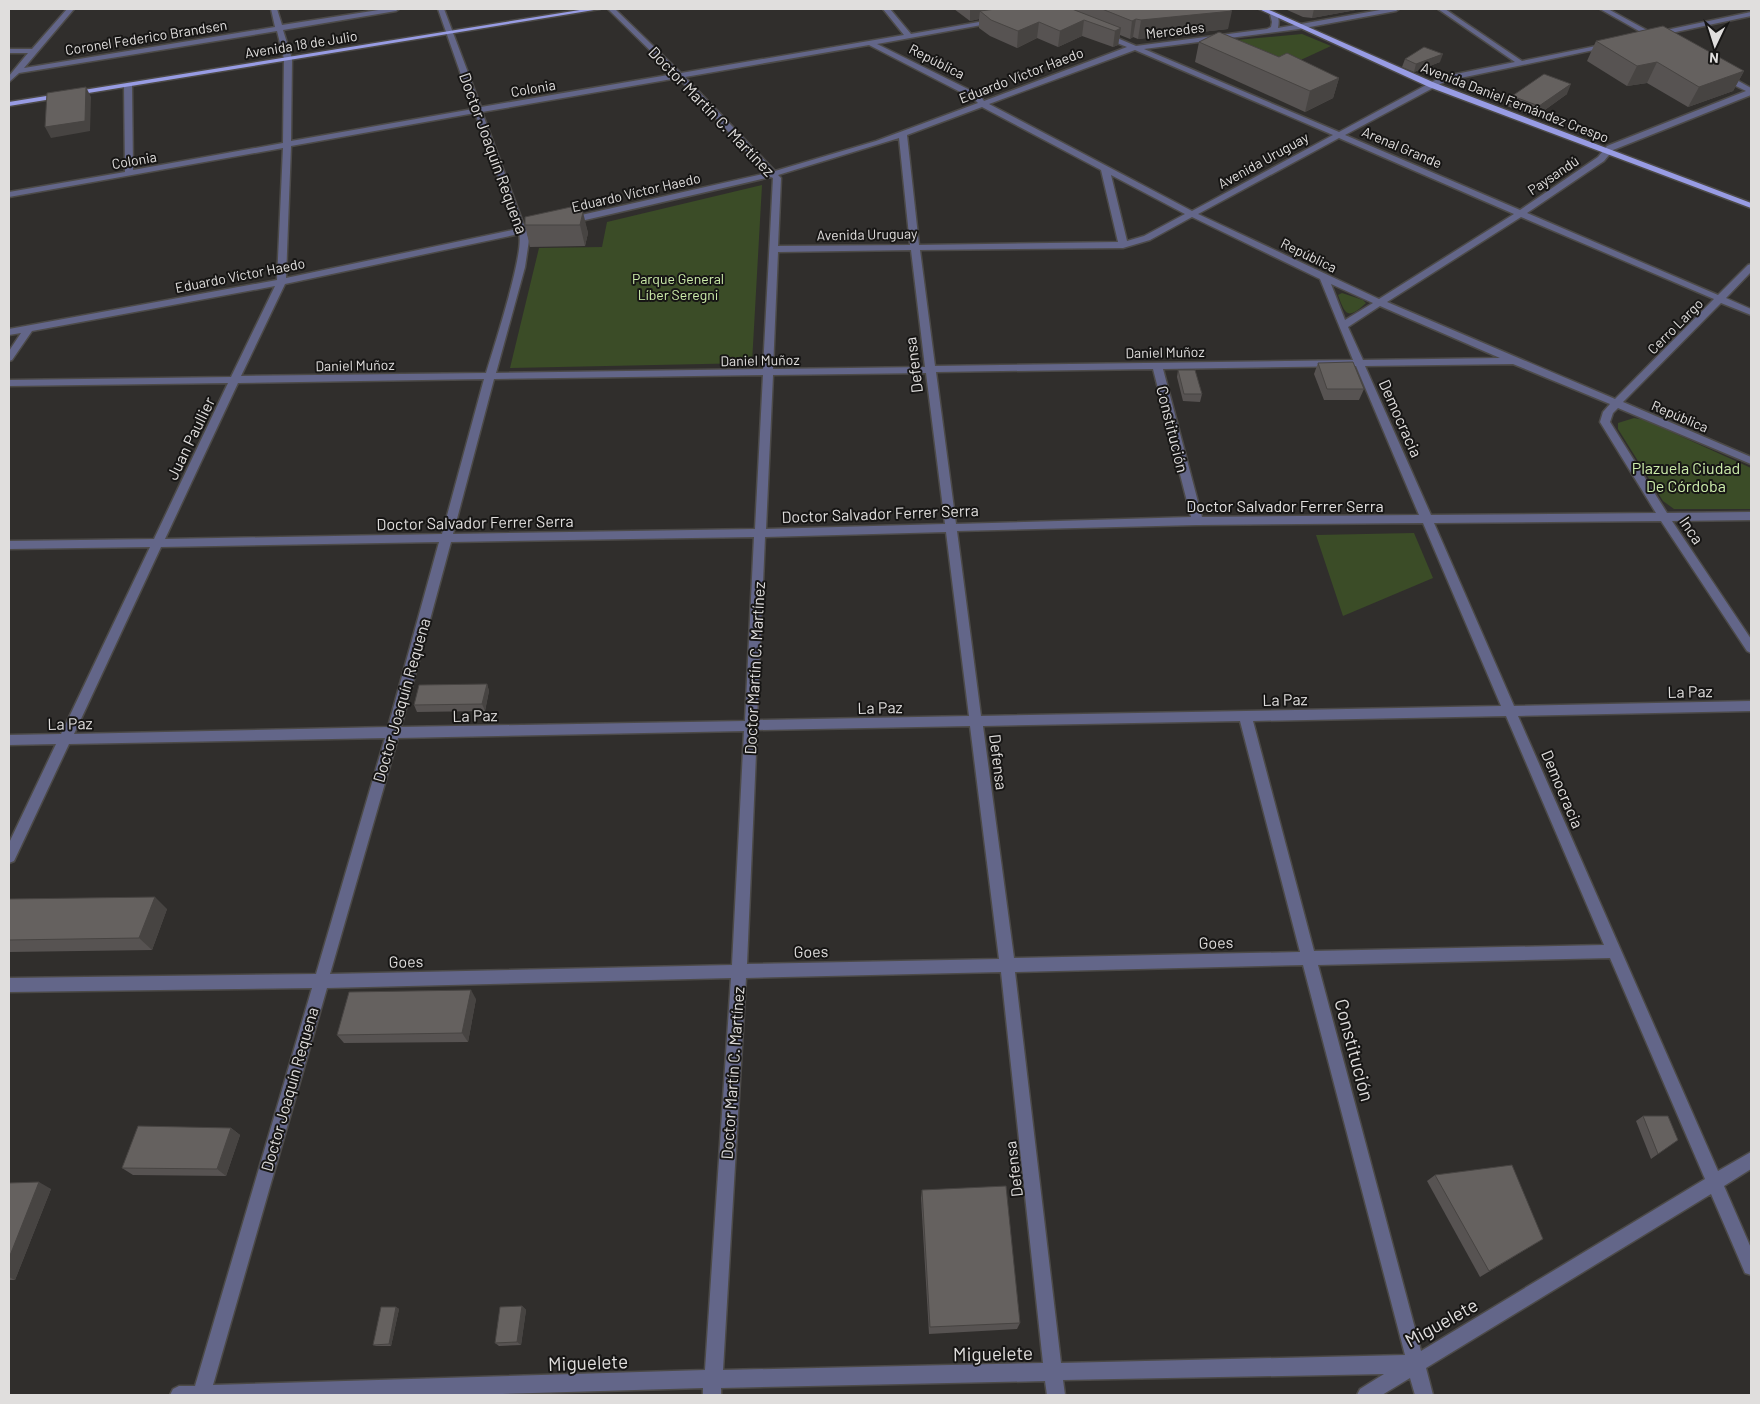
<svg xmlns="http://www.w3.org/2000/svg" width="1760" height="1404" viewBox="0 0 1760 1404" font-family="Barlow,sans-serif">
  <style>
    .green { fill: #3b4c27 }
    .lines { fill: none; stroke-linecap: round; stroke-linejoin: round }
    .minor-casing { stroke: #4c4a48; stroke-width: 3 }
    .major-casing { stroke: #4c4a48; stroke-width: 3 }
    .minor { fill: #636689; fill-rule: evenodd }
    .major { fill: #989ce4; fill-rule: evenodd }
    .wall { fill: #575352 }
    .shaded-wall { fill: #474442 }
    .building { fill: #65615f; stroke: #474442 }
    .labels { text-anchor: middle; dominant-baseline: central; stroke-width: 4; stroke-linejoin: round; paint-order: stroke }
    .far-street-label { font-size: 14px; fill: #e0dedd; stroke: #171615 }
    .far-park-label { font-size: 14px; fill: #cdedab; stroke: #171615 }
    .street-label { font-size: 16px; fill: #e0dedd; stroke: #171615 }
    .park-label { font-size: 16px; fill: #cdedab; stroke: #171615 }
    .near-street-label { font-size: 19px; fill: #e0dedd; stroke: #171615 }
  </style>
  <rect width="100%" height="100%" fill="#302e2c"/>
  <g class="green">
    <path d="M 1302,34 L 1331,46 L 1279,70 L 1214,42 Z"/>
    <path d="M 762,185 L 752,363 L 510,368 L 539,248 L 602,247 L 607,222 Z"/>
    <path d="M 1342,293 L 1363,300 L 1366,303 C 1347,321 1345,314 1338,295 Z"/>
    <path d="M 1634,418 L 1645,420 L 1751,468 L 1751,509 L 1674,509 L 1663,501 L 1618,429 L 1618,423 Z"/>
    <path d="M 1414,533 L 1433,578 L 1343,616 L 1316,535 Z"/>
  </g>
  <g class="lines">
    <defs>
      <g id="minor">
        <path d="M 67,9 L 74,9 L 24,68 L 275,27 L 271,9 L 277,9 L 282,25 L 385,9 L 399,9 L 396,11 L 283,30 L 292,59 L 291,141 L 473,109 L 438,9 L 444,9 L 481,107 L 674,74 L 608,9 L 615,9 L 681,73 L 904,35 L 883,9 L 890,9 L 911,34 L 996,19 L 998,20 L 998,22 L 877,44 L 980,95 L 984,101 L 1127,47 L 1100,36 L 1099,34 L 1103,32 L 1136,46 L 1267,29 L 1271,27 L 1272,22 L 1270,14 L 1273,12 C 1280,14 1279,22 1278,28 L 1386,9 L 1399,9 L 1396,11 L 1299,29 L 1144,49 L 1339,132 L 1441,77 L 1515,62 L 1438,9 L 1445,9 L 1522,61 L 1611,43 L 1611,47 L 1608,47 L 1446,81 L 1345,135 L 1520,210 L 1598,157 L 1607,146 L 1746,91 L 1720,78 L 1720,74 L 1726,74 L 1751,88 L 1751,95 L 1613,150 L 1604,161 L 1527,213 L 1718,295 L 1748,265 L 1751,264 L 1751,272 L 1726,298 L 1751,309 L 1751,315 L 1721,303 L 1623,402 L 1751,457 L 1751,464 L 1618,408 L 1613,413 L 1610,422 L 1667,513 L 1751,512 L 1751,520 L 1672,521 L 1751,639 L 1751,653 L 1747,651 L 1661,521 L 1434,523 L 1514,706 L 1751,701 L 1751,711 L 1518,716 L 1718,1171 L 1751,1152 L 1751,1169 L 1724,1186 L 1751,1248 L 1751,1275 L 1745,1273 L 1711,1194 L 1426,1368 L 1433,1395 L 1415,1395 L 1410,1378 L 1382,1395 L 1357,1395 L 1360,1389 L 1384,1374 L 1063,1380 L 1065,1395 L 1047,1395 L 1045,1381 L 721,1388 L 721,1395 L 703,1395 L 703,1388 L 470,1395 L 170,1395 L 173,1389 L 179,1386 L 195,1386 L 312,988 L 9,992 L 9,978 L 316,974 L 385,738 L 69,744 L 14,861 L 9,863 L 9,843 L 56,744 L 9,745 L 9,735 L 61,734 L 150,547 L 9,549 L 9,541 L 154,539 L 228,383 L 9,386 L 9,380 L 231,377 L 275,286 L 32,331 L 12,360 L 9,361 L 9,351 L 21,333 L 9,335 L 9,329 L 277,280 L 283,148 L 9,197 L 9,192 L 125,172 L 124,85 L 128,83 L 132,85 L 133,170 L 283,143 L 284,59 L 277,31 L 19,73 L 9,82 L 9,76 L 28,53 L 9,53 L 9,49 L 32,49 ZM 869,45 L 974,99 L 978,103 L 876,141 L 775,171 L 685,77 ZM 1135,50 L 1333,135 L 1192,211 L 989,104 ZM 678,78 L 767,173 L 568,218 L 564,221 L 568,224 L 771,177 L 773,178 L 763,369 L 496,373 L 525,267 L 529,240 L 527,233 L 535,229 L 531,226 L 525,228 L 482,112 ZM 982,107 L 1101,170 L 1118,242 L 919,245 L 907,135 ZM 475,113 L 517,229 L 286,278 L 291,146 ZM 899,138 L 910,245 L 778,246 L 781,178 L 778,175 ZM 1339,138 L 1514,214 L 1379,299 L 1198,214 ZM 1111,175 L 1185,214 L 1144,236 L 1127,241 ZM 1192,217 L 1320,279 L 1353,360 L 935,366 L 920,250 L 1123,248 L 1150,240 ZM 1521,217 L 1714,299 L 1615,399 L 1387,302 ZM 519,234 C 525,251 493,350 486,373 L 241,376 L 285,284 ZM 911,250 L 925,367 L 773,369 L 778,252 ZM 1331,284 L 1373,303 L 1345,320 ZM 1380,306 L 1500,358 L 1363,360 L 1348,327 ZM 1513,364 L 1610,404 L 1603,412 L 1600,422 L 1656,513 L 1431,515 L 1365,366 ZM 1356,366 L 1419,515 L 1202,517 L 1163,369 ZM 1153,369 L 1191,517 L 956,524 L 936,372 ZM 926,373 L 945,524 L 766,529 L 773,375 ZM 763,375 L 755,529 L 453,534 L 494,379 ZM 484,379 L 442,534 L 165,539 L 238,383 ZM 1423,523 L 1501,706 L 981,716 L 957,531 L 1197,525 ZM 946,532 L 969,716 L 757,720 L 765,537 ZM 754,537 L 745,721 L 401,727 L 451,542 ZM 439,542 L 388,727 L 74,734 L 161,547 ZM 1506,716 L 1604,945 L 1314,951 L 1253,721 ZM 1240,721 L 1300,952 L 1014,958 L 983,726 ZM 970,726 L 999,959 L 747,964 L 757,730 ZM 744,731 L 732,965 L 330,974 L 398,738 ZM 1610,958 L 1705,1179 L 1421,1351 L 1318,965 ZM 1303,965 L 1405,1355 L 1061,1363 L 1015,972 ZM 1001,972 L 1043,1363 L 723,1370 L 746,978 ZM 731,978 L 705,1370 L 213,1385 L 327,988 Z"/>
        <path d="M 1600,9 L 1608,9 L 1654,34 L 1657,32 L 1751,12 L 1751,16 L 1657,36 L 1659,38 L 1655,40 Z"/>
      </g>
      <g id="major">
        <path d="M 586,9 L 600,9 L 9,106 L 9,102 Z"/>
        <path d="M 1259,9 L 1267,9 L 1435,83 L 1751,203 L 1751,208 L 1429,87 Z"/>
      </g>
    </defs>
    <use href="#minor" class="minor-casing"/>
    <use href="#major" class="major-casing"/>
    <use href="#minor" class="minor"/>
    <use href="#major" class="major"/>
  </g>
  <g class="wall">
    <path d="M 954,9 L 1229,9 L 1228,29 L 1138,39 L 1133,37 L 1130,39 L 1120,35 L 1118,45 L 1113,47 L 1082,36 L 1058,47 L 1037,38 L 1017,48 L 990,36 L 979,28 L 979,19 L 970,21 Z"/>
    <path d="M 1285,9 L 1361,9 L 1312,18 L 1303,17 Z"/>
    <path d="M 1596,41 L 1744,71 L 1733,91 L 1688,107 L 1647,83 L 1627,86 L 1587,61 Z"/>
    <path d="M 1199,42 L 1279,57 L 1339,78 L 1333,98 L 1305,112 L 1195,62 Z"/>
    <path d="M 1405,59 L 1440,62 L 1414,72 L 1402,67 Z"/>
    <path d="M 1567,94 L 1535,117 L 1507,106 L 1512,96 Z"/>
    <path d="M 580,205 L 588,233 L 585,246 L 530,247 L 525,225 Z"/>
    <path d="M 1318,363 L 1364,389 L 1359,400 L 1324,400 L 1314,374 Z"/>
    <path d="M 1178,370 L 1202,394 L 1200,402 L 1183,401 L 1177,377 Z"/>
    <path d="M 487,684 L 489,691 L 485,711 L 417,712 L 414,705 Z"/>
    <path d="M 9,899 L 167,909 L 152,950 L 9,952 Z"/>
    <path d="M 476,999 L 468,1042 L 344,1043 L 337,1035 Z"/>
    <path d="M 1643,1116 L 1658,1154 L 1651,1159 L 1636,1121 Z"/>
    <path d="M 231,1128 L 240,1135 L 226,1176 L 133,1175 L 122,1168 Z"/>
    <path d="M 1435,1175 L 1543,1239 L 1480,1277 L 1427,1181 Z"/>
    <path d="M 9,1183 L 51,1189 L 15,1280 L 9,1280 Z"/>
    <path d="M 922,1190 L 1020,1323 L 1017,1329 L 929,1334 L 921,1198 Z"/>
    <path d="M 522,1306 L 526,1310 L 521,1345 L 499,1346 L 495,1343 Z"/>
    <path d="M 396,1307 L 399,1309 L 391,1346 L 376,1346 L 373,1345 Z"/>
  </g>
  <g class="shaded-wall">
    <path d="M 970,9 L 1029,9 L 980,11 L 979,19 L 970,21 Z"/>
    <path d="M 1314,9 L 1361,9 L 1312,18 Z"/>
    <path d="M 1232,11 L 1228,29 L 1138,39 L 1141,20 Z"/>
    <path d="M 1136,19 L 1133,37 L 1130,39 L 1132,21 Z"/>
    <path d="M 1084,20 L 1082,36 L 1058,47 L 1060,31 Z"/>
    <path d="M 1039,22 L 1037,38 L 1017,48 L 1018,31 Z"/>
    <path d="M 1121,28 L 1118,45 L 1113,47 L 1115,31 Z"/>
    <path d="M 1443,54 L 1440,62 L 1414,72 L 1416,64 Z"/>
    <path d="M 1657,62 L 1647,83 L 1627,86 L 1637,66 Z"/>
    <path d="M 1744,71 L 1733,91 L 1688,107 L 1699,87 Z"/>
    <path d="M 1339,78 L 1333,98 L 1305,112 L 1310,91 Z"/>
    <path d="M 1571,84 L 1567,94 L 1535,117 L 1539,106 Z"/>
    <path d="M 86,87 L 91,97 L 90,131 L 51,138 L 45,127 Z"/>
    <path d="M 583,212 L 588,233 L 585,246 L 580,225 Z"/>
    <path d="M 487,684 L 489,691 L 485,711 L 482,704 Z"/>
    <path d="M 155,897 L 167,909 L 152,950 L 139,938 Z"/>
    <path d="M 471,990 L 476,999 L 468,1042 L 462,1033 Z"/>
    <path d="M 231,1128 L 240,1135 L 226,1176 L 217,1169 Z"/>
    <path d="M 39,1182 L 51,1189 L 15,1280 L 9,1277 L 9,1258 Z"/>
    <path d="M 522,1306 L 526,1310 L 521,1345 L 517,1342 Z"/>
    <path d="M 396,1307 L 399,1309 L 391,1346 L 389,1344 Z"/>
  </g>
  <g class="building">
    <path d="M 996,9 L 1072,9 L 1121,28 L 1115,31 L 1084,20 L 1060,31 L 1039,22 L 1018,31 L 991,20 L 980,11 Z"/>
    <path d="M 1102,9 L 1229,9 L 1232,11 L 1141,20 L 1136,19 L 1132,21 Z"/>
    <path d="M 1663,26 L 1744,71 L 1699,87 L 1657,62 L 1637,66 L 1596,41 Z"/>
    <path d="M 1219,32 L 1279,57 L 1287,53 L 1339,78 L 1310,91 L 1199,42 Z"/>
    <path d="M 1424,47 L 1443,54 L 1416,64 L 1405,59 Z"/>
    <path d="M 1544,74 L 1571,84 L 1539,106 L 1512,96 Z"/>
    <path d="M 86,87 L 85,121 L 45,127 L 47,93 Z"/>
    <path d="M 580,205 L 583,212 L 580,225 L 525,225 L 525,217 Z"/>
    <path d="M 1353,362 L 1364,389 L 1327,389 L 1318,363 Z"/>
    <path d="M 1178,370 L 1195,370 L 1202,394 L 1184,394 Z"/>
    <path d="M 487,684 L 482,704 L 414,705 L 419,685 Z"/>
    <path d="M 155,897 L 139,938 L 9,940 L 9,899 Z"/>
    <path d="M 471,990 L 462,1033 L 337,1035 L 349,992 Z"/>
    <path d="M 1643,1116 L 1668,1116 L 1678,1140 L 1658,1154 Z"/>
    <path d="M 138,1126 L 231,1128 L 217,1169 L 122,1168 Z"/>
    <path d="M 1512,1165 L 1543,1239 L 1489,1271 L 1435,1175 Z"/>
    <path d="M 39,1182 L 9,1258 L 9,1183 Z"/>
    <path d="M 1006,1186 L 1020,1323 L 930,1327 L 922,1190 Z"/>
    <path d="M 522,1306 L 517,1342 L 495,1343 L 500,1307 Z"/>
    <path d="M 381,1307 L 396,1307 L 389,1344 L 373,1345 Z"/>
  </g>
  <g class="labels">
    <g class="far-street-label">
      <text transform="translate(1175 30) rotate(-7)">Mercedes</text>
      <text transform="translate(146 37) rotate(-9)">Coronel Federico Brandsen</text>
      <text transform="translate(301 44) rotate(-9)">Avenida 18 de Julio</text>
      <text transform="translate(937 61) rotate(27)">República</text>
      <text transform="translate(1021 75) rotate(-21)">Eduardo Víctor Haedo</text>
      <text transform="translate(533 88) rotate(-10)">Colonia</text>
      <text transform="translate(1515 102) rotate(21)">Avenida Daniel Fernández Crespo</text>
      <text transform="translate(1402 147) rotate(23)">Arenal Grande</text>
      <text transform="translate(134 160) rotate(-10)">Colonia</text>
      <text transform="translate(1263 160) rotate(-29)">Avenida Uruguay</text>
      <text transform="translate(1553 175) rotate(-34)">Paysandú</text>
      <text transform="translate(636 192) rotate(-13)">Eduardo Víctor Haedo</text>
      <text transform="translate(867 234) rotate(-1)">Avenida Uruguay</text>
      <text transform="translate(1309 255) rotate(26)">República</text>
      <text transform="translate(240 275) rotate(-11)">Eduardo Víctor Haedo</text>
      <text transform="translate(1675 326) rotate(-45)">Cerro Largo</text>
      <text transform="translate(1165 352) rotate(-1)">Daniel Muñoz</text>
      <text transform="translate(760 360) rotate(-1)">Daniel Muñoz</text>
      <text transform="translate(355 365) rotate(-1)">Daniel Muñoz</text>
      <text transform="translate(1680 416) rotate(23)">República</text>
    </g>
    <g class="far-park-label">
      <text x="678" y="278">Parque General<tspan x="678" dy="16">Líber Seregni</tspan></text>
    </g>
    <g class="street-label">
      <text transform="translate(712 111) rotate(46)">Doctor Martín C. Martínez</text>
      <text transform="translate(494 153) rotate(70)">Doctor Joaquín Requena</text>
      <text transform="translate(913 365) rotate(-97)">Defensa</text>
      <text transform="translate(1401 418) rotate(66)">Democracia</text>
      <text transform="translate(1173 429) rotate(76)">Constitución</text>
      <text transform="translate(190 438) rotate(-64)">Juan Paullier</text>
      <text x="1285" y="505">Doctor Salvador Ferrer Serra</text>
      <text transform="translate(880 513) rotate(-2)">Doctor Salvador Ferrer Serra</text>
      <text transform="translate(475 522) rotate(-1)">Doctor Salvador Ferrer Serra</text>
      <text transform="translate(1692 530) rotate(56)">Inca</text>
      <text transform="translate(754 668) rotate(-87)">Doctor Martín C. Martínez</text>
      <text transform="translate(1690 691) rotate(-1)">La Paz</text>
      <text transform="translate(1285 699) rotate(-1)">La Paz</text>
      <text transform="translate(401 700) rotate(-74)">Doctor Joaquín Requena</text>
      <text transform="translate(880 707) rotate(-1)">La Paz</text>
      <text transform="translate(475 715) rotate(-1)">La Paz</text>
      <text transform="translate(70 723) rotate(-1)">La Paz</text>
      <text transform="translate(999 762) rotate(83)">Defensa</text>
      <text transform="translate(1563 789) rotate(67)">Democracia</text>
      <text transform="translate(1216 942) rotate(-1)">Goes</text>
      <text transform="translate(811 951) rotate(-1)">Goes</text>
      <text transform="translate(406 961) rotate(-1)">Goes</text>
      <text transform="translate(732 1073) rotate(-86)">Doctor Martín C. Martínez</text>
      <text transform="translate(289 1089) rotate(-74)">Doctor Joaquín Requena</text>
      <text transform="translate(1013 1169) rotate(-97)">Defensa</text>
    </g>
    <g class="park-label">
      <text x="1686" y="467">Plazuela Ciudad<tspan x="1686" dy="18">De Córdoba</tspan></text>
    </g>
    <g class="near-street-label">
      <text transform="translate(1355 1050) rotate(75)">Constitución</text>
      <text transform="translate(1441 1322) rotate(-29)">Miguelete</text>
      <text transform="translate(993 1353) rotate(-1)">Miguelete</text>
      <text transform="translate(588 1362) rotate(-2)">Miguelete</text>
    </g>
  </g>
  <rect width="1760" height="1404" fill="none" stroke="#e0dedd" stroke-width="20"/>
  <g transform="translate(1715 45) rotate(184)" stroke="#171615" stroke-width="4" paint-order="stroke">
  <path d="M0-4L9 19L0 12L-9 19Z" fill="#e0dedd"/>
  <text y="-8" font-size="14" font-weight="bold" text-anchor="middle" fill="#e0dedd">N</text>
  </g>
</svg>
